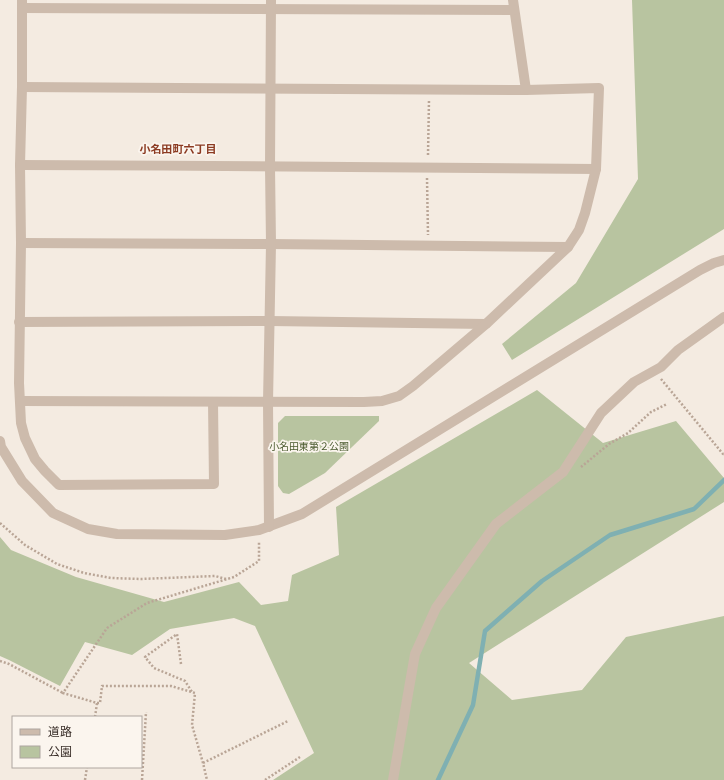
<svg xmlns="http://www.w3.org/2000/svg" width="724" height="780" viewBox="0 0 724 780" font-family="'Fira Sans Condensed','Noto Sans JP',sans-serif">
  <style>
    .green { fill: #b8c4a0 }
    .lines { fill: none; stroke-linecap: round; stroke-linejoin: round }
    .stream { stroke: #7fb0b2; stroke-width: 4.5 }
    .path { stroke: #b9a596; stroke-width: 2.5; stroke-dasharray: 2 2; stroke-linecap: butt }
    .minor { stroke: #cdbbac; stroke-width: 10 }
    .labels { text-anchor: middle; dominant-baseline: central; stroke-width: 3.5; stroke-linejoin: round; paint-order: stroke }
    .park-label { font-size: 10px; fill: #4a5a2e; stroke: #fbf5ee }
    .neighbourhood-label { font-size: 11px; font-weight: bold; fill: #8c3b22; stroke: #fbf5ee }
  </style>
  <rect width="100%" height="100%" fill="#f4ebe1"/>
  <g class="green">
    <path d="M 632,0 L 724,0 L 724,229 L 512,360 L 502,344 L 576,283 L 638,179 Z"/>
    <path d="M 537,390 L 603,443 L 676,421 L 724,478 L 724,502 L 469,663 L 512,700 L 582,690 L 626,637 L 724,616 L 724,780 L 273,780 L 314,753 L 255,626 L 234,618 L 170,629 L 132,655 L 85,642 L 60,686 L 9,660 L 0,656 L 0,537 L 11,550 L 76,577 L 164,602 L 239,582 L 261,605 L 288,601 L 292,575 L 339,555 L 336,507 Z"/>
    <path d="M 285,416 L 379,416 L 379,421 L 325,473 L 289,494 L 283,493 L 278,486 L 278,423 Z"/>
  </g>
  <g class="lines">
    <path class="stream" d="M 438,780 L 473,705 L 485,631 L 542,581 L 610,535 L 694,509 L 724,480"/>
    <g class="path">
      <path d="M 428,155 L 429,100"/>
      <path d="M 427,178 L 428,235"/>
      <path d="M 661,379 L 723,454 L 724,454"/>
      <path d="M 581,467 L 609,444 L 628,433 L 651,412 L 667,404"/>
      <path d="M 0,523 L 25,545 L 57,564 L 84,573 L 111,578 L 141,579 L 215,576 L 226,579"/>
      <path d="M 0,661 L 9,664 L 63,693"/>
      <path d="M 181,664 L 177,634 L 145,657 L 154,668 L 185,681 L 192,692"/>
      <path d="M 97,703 L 100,703 L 102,686 L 171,686 L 195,693 L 192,725 L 203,763 L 207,780"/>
      <path d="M 95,717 L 97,703 L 63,693 L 107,628 L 147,603 L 234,577 L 259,561 L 259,541"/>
      <path d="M 203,763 L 288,721"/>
      <path d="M 85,780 L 87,767"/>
      <path d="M 142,780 L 146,712"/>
      <path d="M 265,780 L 300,757"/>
    </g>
    <g class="minor">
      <path d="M 22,0 L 22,87 L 20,165 L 21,243 L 19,383 L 21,423 L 25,438 L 35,459 L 45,471 L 59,485 L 214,484 L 213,402"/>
      <path d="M 513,0 L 526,90"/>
      <path d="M 22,8 L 514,10"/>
      <path d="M 20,165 C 212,166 404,166 596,169"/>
      <path d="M 21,243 L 271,244 L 568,247"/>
      <path d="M 19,322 L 270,321 L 486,324"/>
      <path d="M 20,401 L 364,402 L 382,401 L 399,396 L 413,386 L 486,324 L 568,247 L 579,230 L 585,213 L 596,169 L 599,88 L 526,90 L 22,87"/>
      <path d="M 0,441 L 1,447 L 22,481 L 53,513 L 88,529 L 117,534 L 225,535 L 259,530 L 302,514 L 700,270 L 714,263 L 724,260"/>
      <path d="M 269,527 L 268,402 L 271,244 L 270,167 L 271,0"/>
      <path d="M 393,780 L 415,654 L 436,608 L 496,524 L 563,472 L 601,413 L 634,382 L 661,367 L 678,350 L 724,317"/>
    </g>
  </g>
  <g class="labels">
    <g class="park-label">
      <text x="309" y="447">小名田東第２公園</text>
    </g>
    <g class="neighbourhood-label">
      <text x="178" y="149">小名田町六丁目</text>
    </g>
  </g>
  <rect x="12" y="716" width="130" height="52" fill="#fbf5ee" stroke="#aea6a0"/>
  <rect x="20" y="729" width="20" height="6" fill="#cdbbac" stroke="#aea6a0"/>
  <text x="48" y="736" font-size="12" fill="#3b302b">道路</text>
  <rect x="20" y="746" width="20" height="12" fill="#b8c4a0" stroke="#aea6a0"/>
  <text x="48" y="756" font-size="12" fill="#3b302b">公園</text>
</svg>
